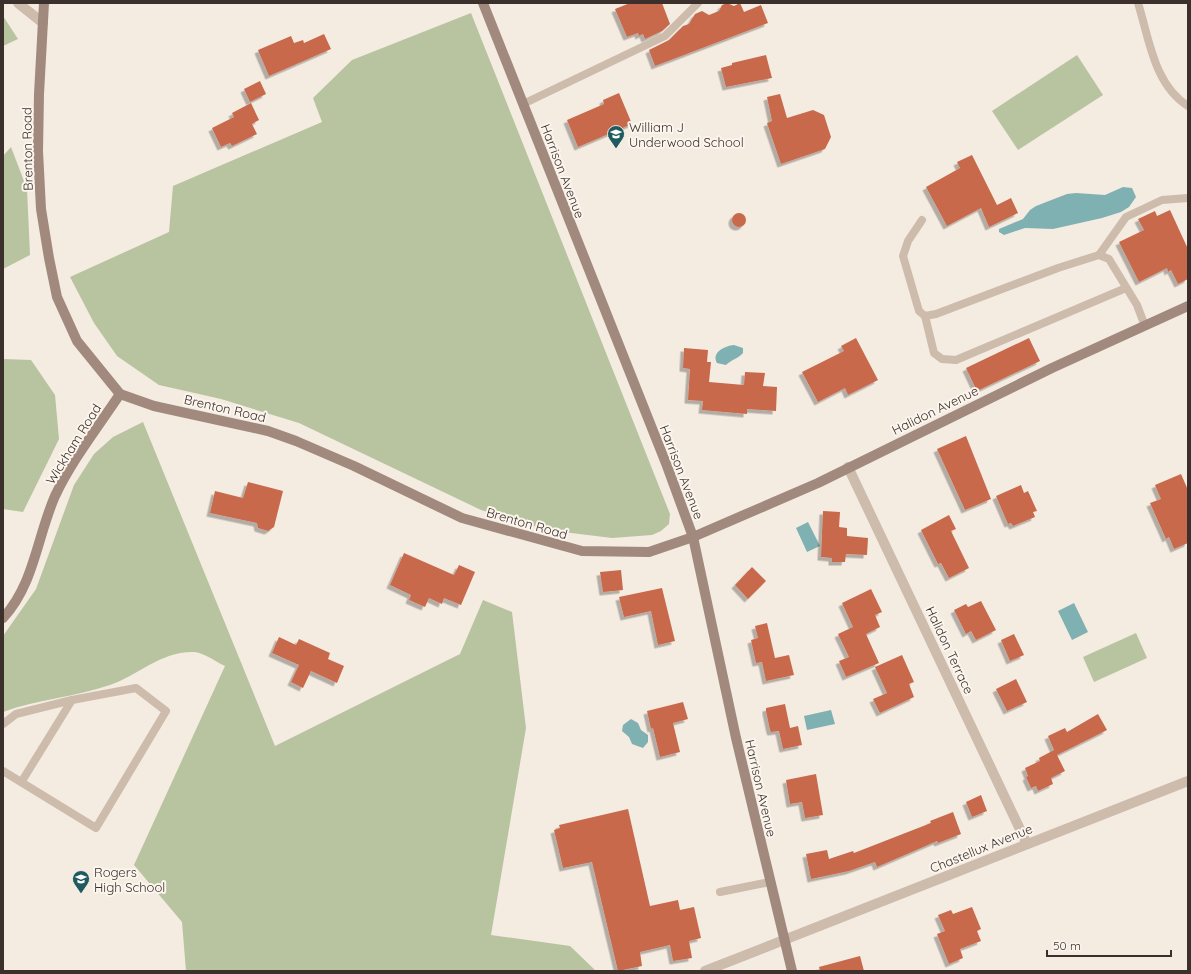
<svg xmlns="http://www.w3.org/2000/svg" width="1191" height="974" viewBox="0 0 1191 974" font-family="Quicksand,sans-serif">
  <style>
    .green { fill: #b8c4a0 }
    .water { fill: #7fb0b2 }
    .building { fill: #c8694b; filter: url(#shadow) }
    .lines { fill: none; stroke-linecap: round; stroke-linejoin: round }
    .lane { stroke: #cdbbac; stroke-width: 8 }
    .street { stroke: #cdbbac; stroke-width: 10 }
    .secondary { stroke: #a18a7d; stroke-width: 10 }
    .labels { text-anchor: middle; dominant-baseline: central; stroke-width: 4; stroke-linejoin: round; paint-order: stroke }
    .poi-label { font-size: 13px; fill: #3b302b; stroke: #fbf5ee; text-anchor: start }
    .street-label { font-size: 13px; fill: #3b302b; stroke: #fbf5ee }
  </style>
  <defs>
    <filter id="shadow"><feDropShadow dx="-3.5" dy="3.5" stdDeviation="0" flood-color="#0004"/></filter>
  </defs>
  <rect width="100%" height="100%" fill="#f4ebe1"/>
  <g class="green">
    <path d="M 471,13 L 670,514 L 669,524 L 661,531 L 652,535 L 612,538 L 547,530 L 481,510 L 299,423 L 221,399 L 159,385 L 117,356 L 94,323 L 70,277 L 169,232 L 173,186 L 322,122 L 313,98 L 352,60 Z"/>
    <path d="M 3,16 L 18,39 L 3,46 Z"/>
    <path d="M 1077,55 L 1103,95 L 1018,150 L 992,111 Z"/>
    <path d="M 11,147 L 27,189 L 30,255 L 3,269 L 3,156 Z"/>
    <path d="M 3,359 L 31,360 L 55,395 L 59,439 L 23,512 L 3,509 Z"/>
    <path d="M 143,422 L 275,746 L 460,654 L 483,600 L 512,612 L 526,728 L 491,935 L 570,946 L 596,971 L 186,971 L 182,922 L 134,865 L 225,666 C 216,662 203,652 194,652 C 161,651 139,675 110,685 C 75,697 38,699 3,712 L 3,636 L 36,589 L 74,485 L 94,454 L 113,437 Z"/>
    <path d="M 1136,633 L 1147,658 L 1094,682 L 1083,657 Z"/>
  </g>
  <g class="water">
    <path d="M 1123,187 L 1132,188 L 1136,197 L 1129,207 L 1121,212 L 1102,218 L 1053,229 L 1025,228 L 1004,235 L 999,232 L 999,229 L 1023,219 L 1030,210 L 1036,206 L 1067,194 L 1076,193 L 1105,195 Z"/>
    <path d="M 734,345 L 743,348 L 743,353 C 739,358 731,360 726,365 L 717,363 C 711,352 725,346 734,345 Z"/>
    <path d="M 808,522 L 820,546 L 807,552 L 796,528 Z"/>
    <path d="M 1074,603 L 1088,632 L 1072,640 L 1058,611 Z"/>
    <path d="M 831,710 L 835,724 L 807,730 L 804,716 Z"/>
    <path d="M 631,719 L 638,723 L 641,730 L 648,735 L 648,742 L 643,748 L 632,744 L 629,737 L 622,731 L 623,725 Z"/>
  </g>
  <g class="building">
    <path d="M 630,3 L 662,3 L 670,24 L 662,31 L 645,39 L 643,34 L 639,36 L 638,33 L 627,37 L 615,9 Z"/>
    <path d="M 727,3 L 734,6 L 740,3 L 744,12 L 761,5 L 768,23 L 655,66 L 649,50 L 669,40 L 683,26 L 689,24 L 695,14 L 702,11 L 709,15 L 719,11 L 722,5 Z"/>
    <path d="M 324,34 L 331,49 L 269,76 L 258,50 L 291,36 L 294,43 L 303,40 L 304,43 Z"/>
    <path d="M 766,55 L 772,78 L 726,87 L 721,68 L 732,65 L 732,63 Z"/>
    <path d="M 260,81 L 266,94 L 250,102 L 244,89 Z"/>
    <path d="M 619,93 L 632,124 L 578,147 L 567,120 L 604,104 L 603,100 Z"/>
    <path d="M 780,94 L 787,118 L 813,110 L 824,115 L 831,137 L 825,149 L 781,164 L 767,123 L 772,121 L 767,97 Z"/>
    <path d="M 251,103 L 259,120 L 252,124 L 257,134 L 232,146 L 230,143 L 221,147 L 212,128 L 234,117 L 232,113 Z"/>
    <path d="M 972,155 L 997,205 L 1011,198 L 1018,213 L 989,227 L 981,208 L 947,226 L 926,187 L 960,168 L 957,162 Z"/>
    <path d="M 1170,210 L 1188,249 L 1188,279 L 1178,284 L 1171,270 L 1168,272 L 1167,268 L 1139,282 L 1119,242 L 1144,230 L 1138,219 L 1155,211 L 1157,216 Z"/>
    <circle cx="739" cy="220" r="7"/>
    <path d="M 856,338 L 878,380 L 848,395 L 845,388 L 818,402 L 802,372 L 844,351 L 841,346 Z"/>
    <path d="M 1029,338 L 1040,361 L 977,391 L 966,368 Z"/>
    <path d="M 684,348 L 708,350 L 707,362 L 711,362 L 709,382 L 744,385 L 745,372 L 765,373 L 763,386 L 777,387 L 776,411 L 747,409 L 747,414 L 702,410 L 703,401 L 688,400 L 690,369 L 683,368 Z"/>
    <path d="M 966,436 L 991,499 L 965,510 L 937,449 Z"/>
    <path d="M 1181,474 L 1188,490 L 1188,543 L 1174,549 L 1169,537 L 1166,539 L 1150,503 L 1161,499 L 1155,485 Z"/>
    <path d="M 248,482 L 283,491 L 274,527 L 268,531 L 258,528 L 257,523 L 210,513 L 215,491 L 243,498 Z"/>
    <path d="M 1021,485 L 1024,493 L 1028,491 L 1037,511 L 1033,512 L 1035,517 L 1013,526 L 1011,523 L 1008,524 L 996,496 Z"/>
    <path d="M 823,511 L 840,512 L 839,527 L 847,528 L 847,536 L 868,538 L 867,555 L 846,554 L 845,562 L 832,562 L 832,558 L 821,557 Z"/>
    <path d="M 949,515 L 956,529 L 951,531 L 969,568 L 949,578 L 941,563 L 938,564 L 921,530 Z"/>
    <path d="M 404,553 L 454,575 L 459,565 L 475,572 L 461,605 L 444,598 L 442,604 L 429,598 L 425,607 L 409,600 L 411,595 L 390,585 Z"/>
    <path d="M 752,567 L 766,581 L 748,599 L 735,585 Z"/>
    <path d="M 621,570 L 623,590 L 603,592 L 600,572 Z"/>
    <path d="M 662,588 L 675,641 L 658,645 L 651,611 L 624,617 L 619,597 Z"/>
    <path d="M 871,589 L 882,612 L 875,615 L 880,627 L 866,634 L 879,663 L 846,677 L 839,661 L 849,657 L 838,634 L 853,627 L 842,603 Z"/>
    <path d="M 981,601 L 996,630 L 976,640 L 971,631 L 966,634 L 954,610 L 966,604 L 968,607 Z"/>
    <path d="M 767,623 L 775,658 L 789,655 L 794,675 L 766,681 L 762,662 L 756,663 L 751,640 L 758,638 L 755,626 Z"/>
    <path d="M 1014,634 L 1024,655 L 1010,661 L 1001,640 Z"/>
    <path d="M 279,637 L 296,645 L 299,639 L 330,653 L 328,659 L 344,666 L 337,683 L 311,671 L 303,688 L 291,682 L 299,665 L 272,653 Z"/>
    <path d="M 902,655 L 914,682 L 909,684 L 914,697 L 880,713 L 873,699 L 887,693 L 875,667 Z"/>
    <path d="M 1016,679 L 1027,702 L 1007,711 L 996,689 Z"/>
    <path d="M 683,702 L 688,719 L 673,723 L 680,752 L 660,757 L 653,728 L 651,729 L 647,711 Z"/>
    <path d="M 785,704 L 790,728 L 798,726 L 802,745 L 783,749 L 779,731 L 771,732 L 770,730 L 766,711 L 766,708 Z"/>
    <path d="M 1098,714 L 1107,730 L 1057,755 L 1065,771 L 1051,778 L 1053,784 L 1038,791 L 1036,786 L 1031,788 L 1026,777 L 1028,776 L 1025,768 L 1040,761 L 1039,758 L 1054,750 L 1048,736 L 1065,728 L 1067,732 Z"/>
    <path d="M 816,774 L 823,815 L 805,818 L 802,802 L 790,804 L 786,780 Z"/>
    <path d="M 981,795 L 987,811 L 972,817 L 966,802 Z"/>
    <path d="M 628,809 L 650,906 L 678,900 L 680,910 L 694,907 L 701,938 L 689,941 L 692,958 L 673,961 L 670,945 L 640,952 L 642,966 L 618,971 L 592,862 L 563,868 L 554,830 L 560,828 L 559,825 Z"/>
    <path d="M 953,812 L 961,834 L 938,843 L 937,841 L 877,867 L 875,862 L 849,871 L 811,879 L 806,854 L 827,850 L 829,859 L 853,851 L 854,853 L 931,823 L 930,821 Z"/>
    <path d="M 972,907 L 981,929 L 977,931 L 981,941 L 960,949 L 963,958 L 949,964 L 937,934 L 945,931 L 938,915 L 951,910 L 953,914 Z"/>
    <path d="M 860,956 L 864,971 L 820,971 L 819,967 Z"/>
  </g>
  <g class="lines">
    <g class="lane">
      <path d="M 1138,3 C 1149,38 1154,85 1188,106"/>
      <path d="M 523,104 L 665,36 L 698,3"/>
      <path d="M 922,220 L 908,241 L 903,256 L 919,311 L 925,316 L 936,314 L 1058,268 L 1099,255 L 1109,259 L 1137,305 L 1145,326"/>
      <path d="M 1099,255 L 1126,217 L 1162,200 L 1188,198"/>
      <path d="M 925,316 L 934,353 L 942,359 L 956,360 L 1126,288"/>
      <path d="M 3,724 L 16,714 L 72,700 L 136,688 L 166,711 L 96,828 L 3,771"/>
      <path d="M 22,781 L 72,700"/>
      <path d="M 720,892 L 770,882"/>
    </g>
    <g class="street">
      <path d="M 18,3 L 43,23"/>
      <path d="M 848,467 L 1027,844"/>
      <path d="M 705,971 L 1188,781"/>
    </g>
    <g class="secondary">
      <path d="M 44,3 L 39,94 L 38,151 L 41,209 L 49,258 L 57,297 L 77,341 L 120,394 L 154,406 L 268,431 L 296,441 L 354,466 L 462,518 L 582,551 L 649,552 L 693,537 L 818,483 L 1052,368 L 1188,306"/>
      <path d="M 483,3 L 667,466 L 693,537 L 736,738 L 792,971"/>
      <path d="M 3,618 C 34,585 37,537 55,496 C 72,460 98,427 120,394"/>
    </g>
  </g>
  <defs>
    <symbol id="school-pin" viewBox="-11 -11 22 30"><path d="M0 17L-7.5 6A9.5 9.5 0 1 1 7.5 6Z" fill="#1f5a5e" stroke="#fbf5ee"/><path d="M0-5L7-2L0 1L-7-2ZM-4 1L0 2.5L4 1V4Q0 6-4 4Z" fill="#fff"/></symbol>
  </defs>
  <g fill-rule="evenodd">
    <use href="#school-pin" x="606" y="124" width="20" height="27"/>
    <use href="#school-pin" x="71" y="869" width="20" height="27"/>
  </g>
  <g class="labels">
    <g class="poi-label">
      <text x="629" y="127">William J<tspan x="629" dy="15">Underwood School</tspan></text>
      <text x="94" y="872">Rogers<tspan x="94" dy="15">High School</tspan></text>
    </g>
    <g class="street-label">
      <text transform="translate(27 149) rotate(-91)">Brenton Road</text>
      <text transform="translate(563 171) rotate(69)">Harrison Avenue</text>
      <text transform="translate(225 408) rotate(13)">Brenton Road</text>
      <text transform="translate(935 410) rotate(-26)">Halidon Avenue</text>
      <text transform="translate(73 444) rotate(-58)">Wickham Road</text>
      <text transform="translate(682 472) rotate(69)">Harrison Avenue</text>
      <text transform="translate(527 523) rotate(16)">Brenton Road</text>
      <text transform="translate(950 650) rotate(65)">Halidon Terrace</text>
      <text transform="translate(761 788) rotate(77)">Harrison Avenue</text>
      <text transform="translate(981 848) rotate(-22)">Chastellux Avenue</text>
    </g>
  </g>
  <rect width="1191" height="974" fill="none" stroke="#3b302b" stroke-width="8"/>
  <path d="M1047 950v6h124v-6" fill="none" stroke="#3b302b" stroke-width="2"/>
  <text x="1053" y="950" font-size="12" fill="#3b302b" stroke="#fbf5ee" stroke-width="3" paint-order="stroke">50 m</text>
</svg>
